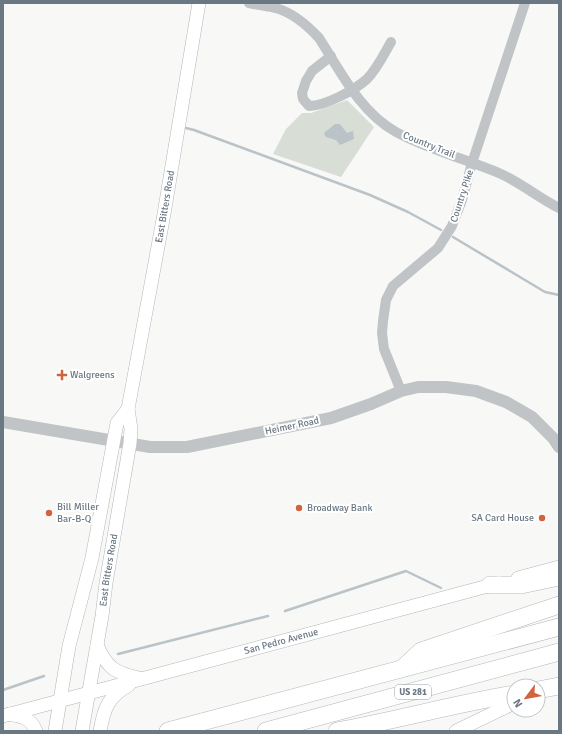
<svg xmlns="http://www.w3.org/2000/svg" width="562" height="734" viewBox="0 0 562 734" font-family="Signika,sans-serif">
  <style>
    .green { fill: #d8ddd6 }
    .water { fill: #bac3c7 }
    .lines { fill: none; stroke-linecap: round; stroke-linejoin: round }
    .stream { stroke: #bac3c7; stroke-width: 2.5 }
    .secondary-casing { stroke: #b2b7bc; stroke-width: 14 }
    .motorway-casing { stroke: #b3b7ba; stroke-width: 18 }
    .minor { stroke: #c0c4c7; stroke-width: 10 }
    .tertiary { stroke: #c0c4c7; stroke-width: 12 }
    .secondary { stroke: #fff; stroke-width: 13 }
    .motorway { stroke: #fff; stroke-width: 17 }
    .poi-dot { fill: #d1643d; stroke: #fff; stroke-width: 1.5 }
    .labels { text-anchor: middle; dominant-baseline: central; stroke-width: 4; stroke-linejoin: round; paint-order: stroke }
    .shield { fill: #fff; stroke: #97a0a9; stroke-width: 1 }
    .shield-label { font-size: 9px; font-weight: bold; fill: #6a7884 }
    .street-label { font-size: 10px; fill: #6a7884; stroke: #fff }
    .poi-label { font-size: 10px; fill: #6a7884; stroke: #fff; text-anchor: start }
  </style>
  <rect width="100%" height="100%" fill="#f8f8f6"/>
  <path class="green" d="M 347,100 L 374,127 L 341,177 L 273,154 L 286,129 L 302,113 L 311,113 Z"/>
  <path class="water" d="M 335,124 L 340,124 L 347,133 L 353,131 L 354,139 L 340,145 L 336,140 L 326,137 L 324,133 Z"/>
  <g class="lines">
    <g class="stream">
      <path d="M 186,128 L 194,130 L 370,195 L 408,212 L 441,230"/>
      <path d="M 453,237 L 545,292 L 559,295"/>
      <path d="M 285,611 L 406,571 L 441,588"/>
      <path d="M 118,654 L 268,616"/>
      <path d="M 3,690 L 44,676"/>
    </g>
    <defs>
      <g id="secondary">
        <path d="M 518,578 L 559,567"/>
        <path d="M 97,645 C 107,668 115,673 139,678"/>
        <path d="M 9,714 C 21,716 31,718 36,731"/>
        <path id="s1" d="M 3,716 L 499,583"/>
        <path d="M 55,731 L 69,646 L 92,558 L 117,423 L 128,409"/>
        <path id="s2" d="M 82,731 L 102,616 L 106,583 L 130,443 L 131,429 L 128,409 L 164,214 L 199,3"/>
        <path d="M 100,731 C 104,708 108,697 129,685"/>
        <path d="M 456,731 L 514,703"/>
      </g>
      <g id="motorway">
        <path d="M 490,585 L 521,585 L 559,577"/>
        <path d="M 405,666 L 421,651 L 559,605"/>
        <path d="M 538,690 L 559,686"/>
        <path d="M 168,731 L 559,627"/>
        <path d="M 266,731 L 559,652"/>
        <path d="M 337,731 C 397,720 455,704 514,694"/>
      </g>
    </defs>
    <use href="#secondary" class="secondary-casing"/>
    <use href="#motorway" class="motorway-casing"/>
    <g class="minor">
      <path d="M 249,3 C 258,5 267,6 276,8 C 293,13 308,26 319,38 C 341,72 360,112 396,132 C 428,150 467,159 501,174 C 521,183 539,198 559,208"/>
      <path d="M 331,56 L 312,71 L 306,81 L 302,93 L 303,99 L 309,106 C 325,106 355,90 367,79 C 377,69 384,54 391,42"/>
      <path d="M 401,391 L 384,349 L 382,333 L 383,321 L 386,300 L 393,286 L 438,248 L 452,226 L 462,200 L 472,163 L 525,3"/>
    </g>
    <path class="tertiary" d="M 3,422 L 150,447 L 187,447 L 331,418 L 371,404 L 401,391 L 418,387 L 446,387 L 476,391 L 506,402 L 532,417 L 553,438 L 559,447"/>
    <use href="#secondary" class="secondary"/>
    <use href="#motorway" class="motorway"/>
  </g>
  <g class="poi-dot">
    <path d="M60 369h4v4h4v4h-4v4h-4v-4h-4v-4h4z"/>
    <circle cx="299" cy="508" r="4"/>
    <circle cx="49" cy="513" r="4"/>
    <circle cx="542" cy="518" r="4"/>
  </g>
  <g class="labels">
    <rect class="shield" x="395" y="685" width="36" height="14" rx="3"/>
    <g class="shield-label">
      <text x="413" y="692">US 281</text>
    </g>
    <g class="street-label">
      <text transform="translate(429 145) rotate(22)">Country Trail</text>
      <text transform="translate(462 196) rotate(-72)">Country Pike</text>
      <text stroke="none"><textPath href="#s2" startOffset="532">East Bitters Road</textPath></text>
      <text transform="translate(292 426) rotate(-12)">Heimer Road</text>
      <text stroke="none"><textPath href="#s2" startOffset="163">East Bitters Road</textPath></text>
      <text stroke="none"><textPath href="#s1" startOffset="288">San Pedro Avenue</textPath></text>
    </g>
    <g class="poi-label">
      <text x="70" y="375">Walgreens</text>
      <text x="57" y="507">Bill Miller<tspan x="57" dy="12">Bar-B-Q</tspan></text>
      <text x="307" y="508">Broadway Bank</text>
      <text x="534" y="518" text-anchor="end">SA Card House</text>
    </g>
  </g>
  <rect width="562" height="734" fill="none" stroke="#6a7884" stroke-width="8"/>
  <g transform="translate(526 698) rotate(238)"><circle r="19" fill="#ffffff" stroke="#c3c9ce"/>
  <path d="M0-3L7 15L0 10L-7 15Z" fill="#d1643d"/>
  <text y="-6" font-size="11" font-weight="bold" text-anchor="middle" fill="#6a7884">N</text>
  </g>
</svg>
